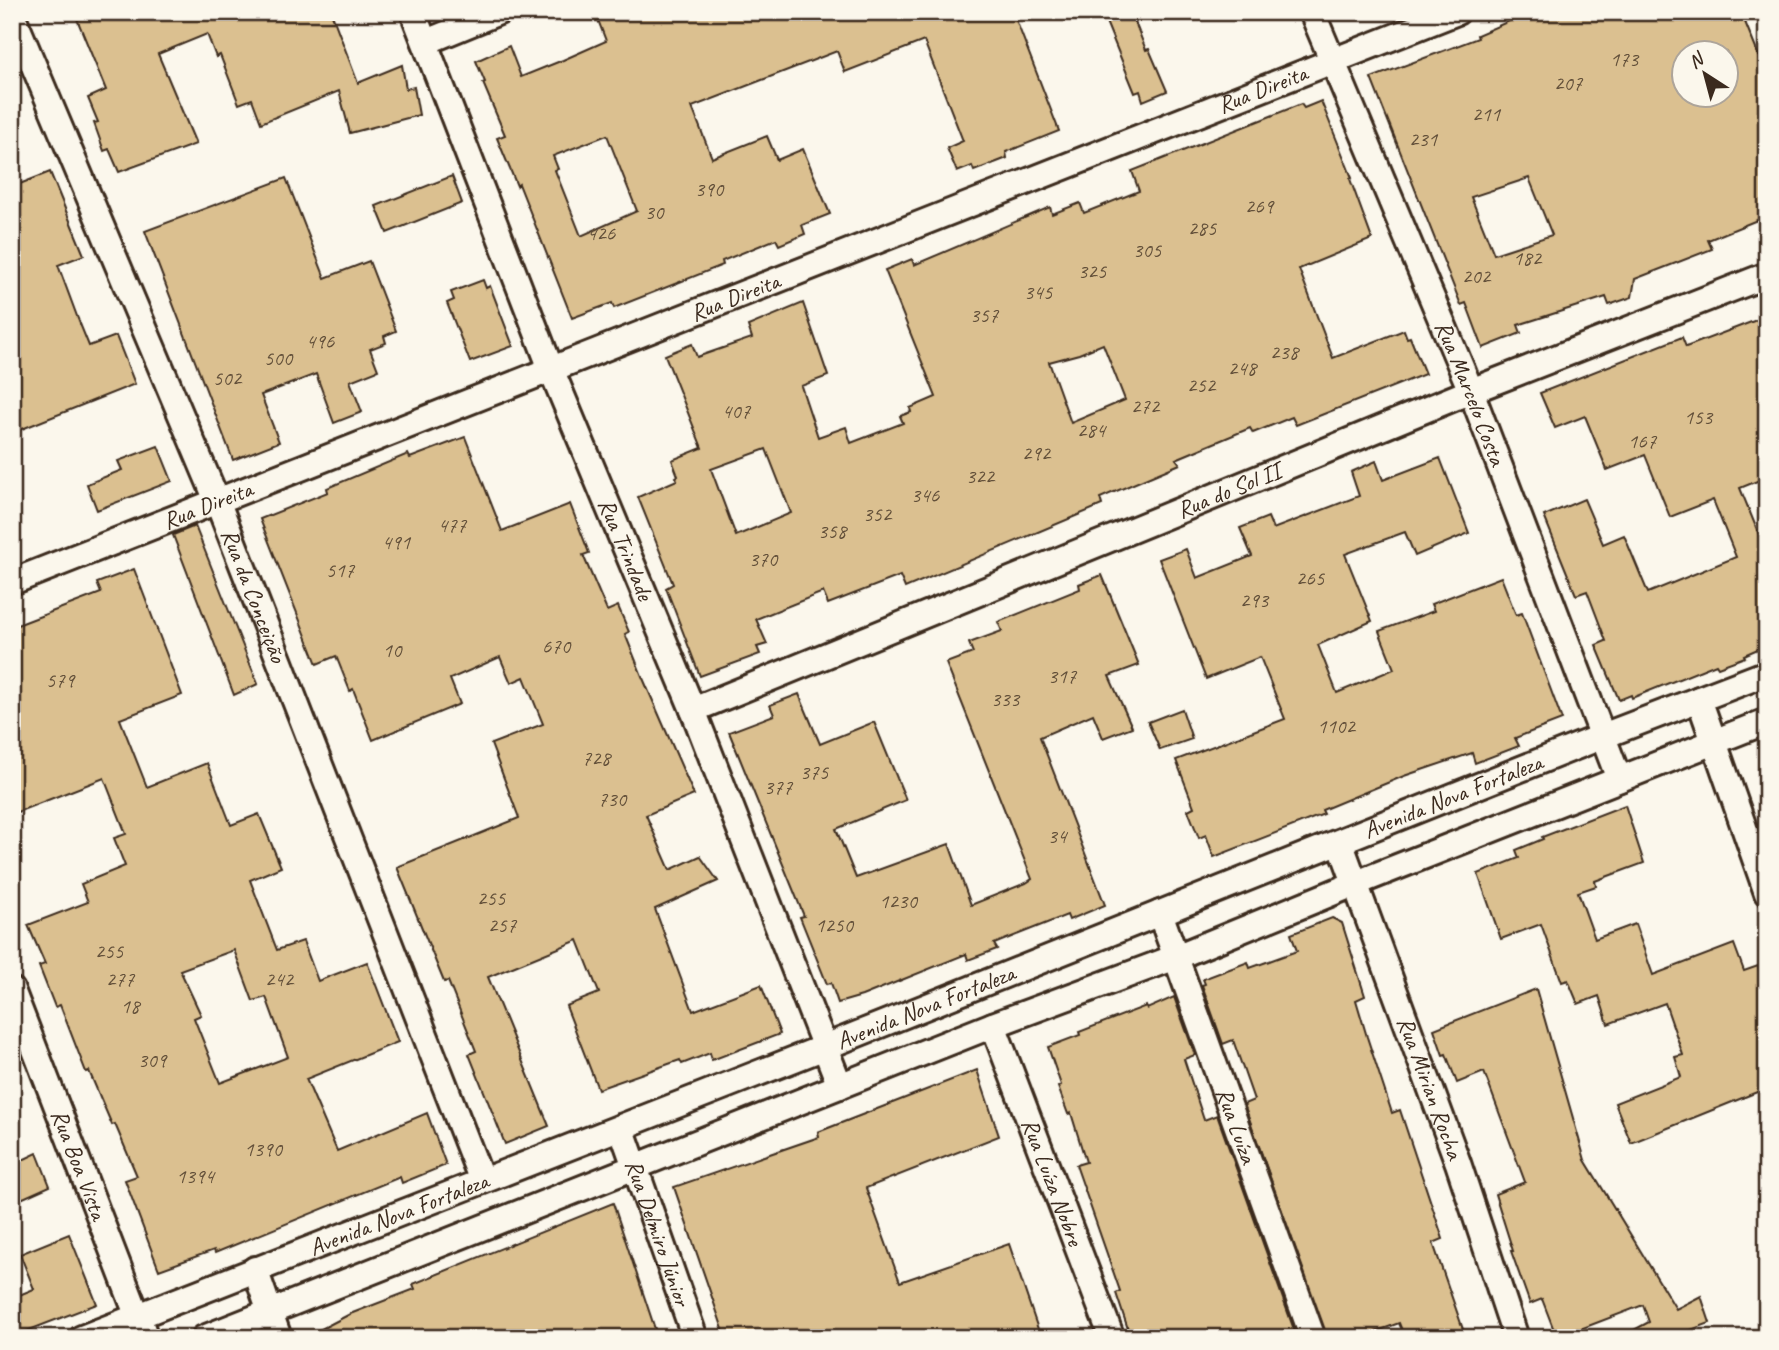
<svg xmlns="http://www.w3.org/2000/svg" width="1779" height="1350" viewBox="0 0 1779 1350" font-family="Caveat,sans-serif">
  <style>
    .building { fill: #dbc090; stroke: #3b2a1e; stroke-width: 2; fill-rule: evenodd }
    .lines { fill: none; stroke-linecap: round; stroke-linejoin: round }
    .street-casing { stroke: #3b2a1e; stroke-width: 30 }
    .street { stroke: #fbf7ec; stroke-width: 24 }
    .labels { text-anchor: middle; dominant-baseline: central; stroke-width: 5; stroke-linejoin: round; paint-order: stroke }
    .number-label { font-size: 21px; fill: #63503a }
    .street-label { font-size: 24px; fill: #3b2a1e; stroke: #fbf7ec }
  </style>
  <rect width="100%" height="100%" fill="#fbf7ec"/>
  <filter id="ink" filterUnits="userSpaceOnUse"><feTurbulence type="fractalNoise" baseFrequency=".0143" numOctaves="2"/><feDisplacementMap in="SourceGraphic" scale="14" xChannelSelector="R" yChannelSelector="G"/><feConvolveMatrix kernelMatrix="1 2 1 2 8 2 1 2 1" color-interpolation-filters="sRGB"/></filter>
  <g filter="url(#ink)">
    <g class="building">
      <path d="M 78,12 L 331,12 L 358,83 L 402,65 L 406,89 L 414,87 L 419,115 L 350,133 L 339,91 L 261,123 L 252,99 L 239,104 L 220,55 L 216,57 L 207,34 L 158,54 L 196,144 L 119,172 L 109,149 L 104,151 L 94,123 L 98,122 L 88,98 L 106,90 L 77,19 L 81,18 Z"/>
      <path d="M 595,12 L 1013,12 L 1059,131 L 1006,152 L 1007,158 L 974,171 L 972,166 L 957,172 L 947,148 L 963,141 L 924,41 L 845,72 L 837,51 L 692,107 L 712,158 L 767,136 L 777,160 L 803,149 L 830,214 L 802,225 L 805,234 L 779,245 L 776,239 L 722,261 L 723,265 L 614,308 L 612,303 L 572,318 L 519,184 L 517,186 L 497,138 L 505,135 L 483,83 L 485,82 L 476,61 L 509,46 L 521,77 L 563,60 L 606,41 ZM 607,135 L 637,211 L 581,236 L 555,170 L 558,169 L 553,156 Z"/>
      <path d="M 1102,12 L 1131,12 L 1146,50 L 1149,49 L 1167,91 L 1143,101 L 1140,91 L 1135,93 Z"/>
      <path d="M 1530,12 L 1741,12 L 1767,76 L 1767,216 L 1708,240 L 1712,249 L 1635,279 L 1632,297 L 1609,305 L 1606,297 L 1518,325 L 1521,333 L 1483,348 L 1466,303 L 1461,305 L 1371,78 L 1478,38 L 1477,35 ZM 1684,52 L 1726,52 L 1726,94 L 1684,94 ZM 1529,178 L 1552,235 L 1494,254 L 1471,197 Z"/>
      <path d="M 1321,101 L 1352,178 L 1350,179 L 1372,239 L 1299,269 L 1333,358 L 1404,330 L 1407,338 L 1410,337 L 1425,374 L 1296,425 L 1292,417 L 1253,433 L 1250,428 L 1176,459 L 1180,464 L 1100,498 L 1102,505 L 905,588 L 900,576 L 828,604 L 823,592 L 756,619 L 767,644 L 757,647 L 760,654 L 700,676 L 666,588 L 673,584 L 638,497 L 677,480 L 676,477 L 678,476 L 672,460 L 702,448 L 665,355 L 692,344 L 697,357 L 752,338 L 748,326 L 803,303 L 828,376 L 801,386 L 818,437 L 846,427 L 851,443 L 903,423 L 900,416 L 911,412 L 910,408 L 936,397 L 885,270 L 912,259 L 914,265 L 1050,207 L 1052,214 L 1080,203 L 1084,213 L 1139,191 L 1132,171 L 1301,104 L 1304,108 ZM 1103,344 L 1125,400 L 1071,423 L 1049,362 L 1079,354 ZM 766,449 L 791,513 L 736,536 L 711,469 Z"/>
      <path d="M 50,172 L 84,255 L 58,265 L 78,319 L 89,346 L 116,336 L 135,384 L 12,433 L 12,187 Z"/>
      <path d="M 452,176 L 462,203 L 387,233 L 376,206 Z"/>
      <path d="M 286,178 L 325,278 L 369,261 L 396,331 L 384,336 L 386,343 L 370,349 L 378,370 L 350,381 L 362,412 L 334,423 L 316,374 L 261,395 L 279,442 L 233,460 L 145,231 Z"/>
      <path d="M 483,280 L 486,288 L 490,286 L 513,346 L 470,362 L 447,303 L 454,300 L 451,292 Z"/>
      <path d="M 1767,316 L 1767,477 L 1740,488 L 1767,554 L 1767,645 L 1744,655 L 1745,657 L 1718,667 L 1716,664 L 1632,698 L 1631,695 L 1619,700 L 1596,645 L 1606,641 L 1587,591 L 1576,595 L 1544,516 L 1584,499 L 1603,544 L 1624,535 L 1648,593 L 1736,557 L 1713,500 L 1670,517 L 1645,455 L 1607,470 L 1585,416 L 1555,428 L 1540,393 L 1682,337 L 1686,347 Z"/>
      <path d="M 465,437 L 502,531 L 570,504 L 589,553 L 583,555 L 607,611 L 618,606 L 629,632 L 625,634 L 642,676 L 694,795 L 646,815 L 670,870 L 700,856 L 718,881 L 655,909 L 693,1011 L 761,985 L 780,1034 L 712,1060 L 710,1053 L 682,1064 L 680,1060 L 598,1089 L 566,1006 L 599,993 L 578,940 L 488,977 L 549,1126 L 505,1144 L 469,1054 L 476,1051 L 448,981 L 444,982 L 397,867 L 519,818 L 491,744 L 543,724 L 524,677 L 511,683 L 500,657 L 450,679 L 460,704 L 373,740 L 353,689 L 350,691 L 336,656 L 317,664 L 260,519 L 328,492 L 327,488 L 408,454 L 410,458 Z"/>
      <path d="M 158,446 L 172,481 L 97,510 L 87,484 L 122,470 L 118,461 Z"/>
      <path d="M 1440,458 L 1469,533 L 1415,556 L 1405,532 L 1345,554 L 1372,621 L 1318,645 L 1337,693 L 1394,669 L 1379,631 L 1434,611 L 1431,604 L 1501,577 L 1516,615 L 1522,613 L 1562,720 L 1515,738 L 1519,746 L 1475,763 L 1472,753 L 1404,776 L 1322,810 L 1324,814 L 1214,857 L 1206,835 L 1199,838 L 1188,810 L 1194,807 L 1176,760 L 1285,719 L 1260,657 L 1206,679 L 1159,559 L 1186,549 L 1197,578 L 1252,556 L 1240,528 L 1268,517 L 1273,529 L 1359,496 L 1351,472 L 1376,461 L 1383,480 Z"/>
      <path d="M 195,526 L 258,684 L 234,695 L 173,535 Z"/>
      <path d="M 134,569 L 182,695 L 120,719 L 147,787 L 207,763 L 231,825 L 259,814 L 281,867 L 250,880 L 277,950 L 303,941 L 318,981 L 367,962 L 398,1042 L 306,1079 L 337,1151 L 427,1113 L 446,1165 L 402,1183 L 400,1177 L 215,1253 L 214,1250 L 159,1270 L 125,1180 L 137,1176 L 115,1124 L 112,1125 L 89,1071 L 86,1072 L 60,1005 L 55,1007 L 39,966 L 45,964 L 28,925 L 88,902 L 81,884 L 125,866 L 114,838 L 126,834 L 104,778 L 12,814 L 12,627 L 101,593 L 97,583 ZM 234,950 L 253,1001 L 266,997 L 288,1057 L 220,1083 L 194,1018 L 201,1015 L 180,970 Z"/>
      <path d="M 1102,575 L 1139,665 L 1109,676 L 1132,727 L 1103,738 L 1093,714 L 1040,737 L 1105,905 L 1069,920 L 1067,915 L 994,944 L 997,949 L 968,960 L 966,954 L 862,996 L 838,1003 L 831,983 L 827,984 L 800,917 L 804,916 L 729,732 L 774,715 L 770,705 L 799,694 L 820,744 L 874,722 L 906,800 L 836,829 L 856,878 L 949,844 L 971,905 L 1026,883 L 1032,879 L 946,663 L 973,653 L 969,643 L 1002,631 L 998,622 L 1080,589 L 1079,584 Z"/>
      <path d="M 1182,709 L 1192,739 L 1160,750 L 1148,722 Z"/>
      <path d="M 1625,805 L 1644,863 L 1595,881 L 1596,886 L 1578,892 L 1595,939 L 1635,924 L 1653,975 L 1734,944 L 1744,971 L 1758,966 L 1767,992 L 1767,1088 L 1631,1143 L 1615,1103 L 1681,1077 L 1675,1057 L 1683,1055 L 1665,1003 L 1608,1024 L 1599,996 L 1578,1004 L 1568,980 L 1562,982 L 1541,924 L 1501,939 L 1478,874 L 1519,858 L 1516,850 L 1543,839 L 1542,837 Z"/>
      <path d="M 1332,918 L 1342,923 L 1365,996 L 1356,1000 L 1367,1037 L 1392,1113 L 1400,1110 L 1443,1239 L 1433,1243 L 1466,1338 L 1405,1338 L 1399,1323 L 1359,1338 L 1327,1338 L 1244,1104 L 1254,1100 L 1233,1040 L 1223,1044 L 1202,985 L 1205,984 L 1203,979 L 1248,962 L 1250,968 L 1297,951 L 1291,934 Z"/>
      <path d="M 1536,989 L 1585,1160 L 1676,1309 L 1701,1296 L 1710,1323 L 1669,1338 L 1619,1338 L 1649,1322 L 1643,1305 L 1557,1338 L 1542,1299 L 1530,1304 L 1511,1251 L 1513,1251 L 1495,1194 L 1525,1182 L 1484,1072 L 1457,1083 L 1446,1054 L 1443,1055 L 1434,1029 Z"/>
      <path d="M 1174,997 L 1195,1055 L 1184,1059 L 1204,1120 L 1217,1115 L 1297,1338 L 1131,1338 L 1116,1293 L 1120,1291 L 1076,1165 L 1086,1162 L 1071,1113 L 1068,1114 L 1058,1087 L 1061,1085 L 1048,1047 L 1080,1035 L 1079,1032 L 1146,1006 L 1147,1009 Z"/>
      <path d="M 977,1070 L 999,1136 L 866,1188 L 900,1282 L 1009,1244 L 1041,1338 L 726,1338 L 674,1187 L 819,1137 L 818,1132 Z"/>
      <path d="M 37,1153 L 50,1186 L 12,1203 L 12,1165 Z"/>
      <path d="M 613,1203 L 658,1338 L 304,1338 L 350,1314 L 415,1289 L 413,1284 Z"/>
      <path d="M 69,1234 L 97,1304 L 19,1334 L 12,1318 L 12,1298 L 34,1289 L 20,1254 Z"/>
    </g>
    <g class="lines">
      <defs>
        <g id="street">
          <path id="s1" d="M 413,12 L 551,369 L 693,710 L 840,1086"/>
          <path id="s2" d="M 1312,12 L 1471,391 L 1619,779"/>
          <path id="s3" d="M 12,14 L 218,503 L 482,1181"/>
          <path d="M 426,42 L 499,12"/>
          <path id="s4" d="M 12,582 L 1457,12"/>
          <path d="M 1699,699 L 1767,893"/>
          <path id="s5" d="M 693,710 L 1471,391 L 1767,275"/>
          <path id="s6" d="M 1340,842 L 1458,1163 L 1516,1338"/>
          <path id="s7" d="M 1160,913 L 1313,1338"/>
          <path id="s8" d="M 12,990 L 146,1338"/>
          <path id="s9" d="M 993,1025 L 1112,1338"/>
          <path id="s10" d="M 621,1127 L 695,1338"/>
          <path d="M 255,1269 L 279,1338"/>
          <path id="s11" d="M 82,1338 L 825,1047 L 1603,736 L 1767,673"/>
          <path d="M 204,1338 L 993,1025 L 1176,957 L 1354,884 L 1767,721"/>
        </g>
      </defs>
      <use href="#street" class="street-casing"/>
      <use href="#street" class="street"/>
    </g>
  </g>
  <g class="labels">
    <g class="number-label">
      <text x="1624" y="59">173</text>
      <text x="1568" y="83">207</text>
      <text x="1486" y="114">211</text>
      <text x="1423" y="139">231</text>
      <text x="709" y="189">390</text>
      <text x="1259" y="206">269</text>
      <text x="654" y="212">30</text>
      <text x="1202" y="228">285</text>
      <text x="601" y="233">426</text>
      <text x="1147" y="250">305</text>
      <text x="1527" y="258">182</text>
      <text x="1092" y="271">325</text>
      <text x="1476" y="276">202</text>
      <text x="1038" y="292">345</text>
      <text x="984" y="315">357</text>
      <text x="320" y="341">496</text>
      <text x="1284" y="352">238</text>
      <text x="278" y="358">500</text>
      <text x="1242" y="368">248</text>
      <text x="227" y="378">502</text>
      <text x="1201" y="385">252</text>
      <text x="1145" y="406">272</text>
      <text x="736" y="411">407</text>
      <text x="1698" y="417">153</text>
      <text x="1091" y="430">284</text>
      <text x="1642" y="441">167</text>
      <text x="1036" y="453">292</text>
      <text x="980" y="476">322</text>
      <text x="925" y="495">346</text>
      <text x="877" y="514">352</text>
      <text x="452" y="525">477</text>
      <text x="832" y="531">358</text>
      <text x="396" y="542">491</text>
      <text x="763" y="559">370</text>
      <text x="340" y="570">517</text>
      <text x="1310" y="578">265</text>
      <text x="1254" y="600">293</text>
      <text x="556" y="646">670</text>
      <text x="392" y="650">10</text>
      <text x="1062" y="676">317</text>
      <text x="60" y="680">579</text>
      <text x="1005" y="699">333</text>
      <text x="1336" y="726">1102</text>
      <text x="596" y="758">728</text>
      <text x="814" y="772">375</text>
      <text x="778" y="787">377</text>
      <text x="612" y="799">730</text>
      <text x="1057" y="836">34</text>
      <text x="491" y="898">255</text>
      <text x="898" y="901">1230</text>
      <text x="502" y="925">257</text>
      <text x="834" y="925">1250</text>
      <text x="109" y="951">255</text>
      <text x="120" y="979">277</text>
      <text x="279" y="979">242</text>
      <text x="130" y="1006">18</text>
      <text x="152" y="1060">309</text>
      <text x="263" y="1149">1390</text>
      <text x="195" y="1176">1394</text>
    </g>
    <g class="street-label">
      <text stroke="none"><textPath href="#s4" startOffset="1344">Rua Direita</textPath></text>
      <text stroke="none"><textPath href="#s4" startOffset="777">Rua Direita</textPath></text>
      <text stroke="none"><textPath href="#s2" startOffset="413">Rua Marcelo Costa</textPath></text>
      <text stroke="none"><textPath href="#s5" startOffset="579">Rua do Sol II</textPath></text>
      <text stroke="none"><textPath href="#s4" startOffset="210">Rua Direita</textPath></text>
      <text stroke="none"><textPath href="#s1" startOffset="578">Rua Trindade</textPath></text>
      <text stroke="none"><textPath href="#s3" startOffset="630">Rua da Conceição</textPath></text>
      <text stroke="none"><textPath href="#s11" startOffset="1474">Avenida Nova Fortaleza</textPath></text>
      <text stroke="none"><textPath href="#s11" startOffset="906">Avenida Nova Fortaleza</textPath></text>
      <text stroke="none"><textPath href="#s6" startOffset="262">Rua Mirian Rocha</textPath></text>
      <text stroke="none"><textPath href="#s7" startOffset="226">Rua Luíza</textPath></text>
      <text stroke="none"><textPath href="#s8" startOffset="187">Rua Boa Vista</textPath></text>
      <text stroke="none"><textPath href="#s9" startOffset="168">Rua Luíza Nobre</textPath></text>
      <text stroke="none"><textPath href="#s11" startOffset="340">Avenida Nova Fortaleza</textPath></text>
      <text stroke="none"><textPath href="#s10" startOffset="112">Rua Delmiro Júnior</textPath></text>
    </g>
  </g>
  <rect width="1779" height="1350" fill="none" stroke="#fbf7ec" stroke-width="42"/>
  <rect x="21" y="21" width="1737" height="1308" fill="none" stroke="#3b2a1e" stroke-width="2.5" filter="url(#ink)"/>
  <g transform="translate(1705 74) rotate(324)"><circle r="33" fill="#fbf7ec" stroke="#aea59a" stroke-width="2"/>
  <path d="M0-5L12 26L0 18L-12 26Z" fill="#3b2a1e"/>
  <text y="-10" font-size="19" font-weight="bold" text-anchor="middle" fill="#3b2a1e">N</text>
  </g>
</svg>
